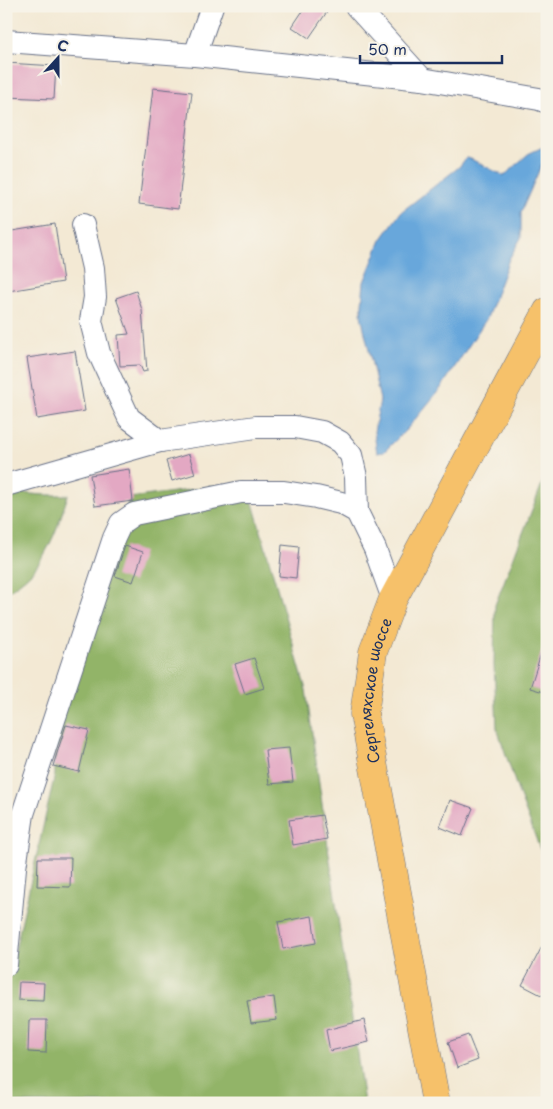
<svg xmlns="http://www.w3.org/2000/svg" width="553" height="1109" viewBox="0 0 553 1109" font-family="'Playpen Sans',sans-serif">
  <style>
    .forest { fill: #92b468; stroke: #567263 }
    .water { fill: #68a7db; stroke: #426b9c }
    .building { fill: #e3a8c3 }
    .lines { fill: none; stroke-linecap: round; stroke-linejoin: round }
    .minor-casing { stroke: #677087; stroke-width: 24 }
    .major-casing { stroke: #677087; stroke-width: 29 }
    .minor { stroke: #fff; stroke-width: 22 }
    .major { stroke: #f6c16b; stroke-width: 28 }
    .labels { text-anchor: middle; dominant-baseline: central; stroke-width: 5; stroke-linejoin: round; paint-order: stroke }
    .street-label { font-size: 15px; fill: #1b2f5e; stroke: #f7f3e8 }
  </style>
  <rect width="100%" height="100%" fill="#f7f3e8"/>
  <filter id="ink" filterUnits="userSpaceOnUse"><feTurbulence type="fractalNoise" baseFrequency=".02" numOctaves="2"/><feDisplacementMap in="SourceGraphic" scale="10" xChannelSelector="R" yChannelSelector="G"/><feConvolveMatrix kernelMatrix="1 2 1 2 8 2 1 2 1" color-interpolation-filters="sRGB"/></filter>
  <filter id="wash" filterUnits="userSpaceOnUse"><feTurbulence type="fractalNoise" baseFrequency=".0096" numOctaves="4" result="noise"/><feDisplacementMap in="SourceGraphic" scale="20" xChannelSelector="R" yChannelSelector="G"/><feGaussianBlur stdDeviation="1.12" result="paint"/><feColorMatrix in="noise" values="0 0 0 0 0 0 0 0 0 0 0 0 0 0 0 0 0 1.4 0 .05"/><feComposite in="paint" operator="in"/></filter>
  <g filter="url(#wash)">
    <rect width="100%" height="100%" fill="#f3e9d4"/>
    <g class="forest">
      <path d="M 547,471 L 547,861 L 540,849 L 518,791 L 497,728 L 494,665 L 495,605 Z"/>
      <path d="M 247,482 L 306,690 L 364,1103 L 6,1103 L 6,984 L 12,964 L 55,774 L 53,728 L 69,657 L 130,498 Z"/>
      <path d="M 6,488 C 26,496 47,495 68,495 C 59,523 51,550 31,573 C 24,580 14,587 6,593 Z"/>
    </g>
    <path class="water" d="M 547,145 L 547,152 L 521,212 L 521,238 L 509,259 L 487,318 L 441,388 L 407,429 L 384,452 L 377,453 L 374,432 L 380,400 L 361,315 L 364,282 L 381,240 L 401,212 L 459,167 L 467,157 L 504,176 L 528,154 Z"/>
    <g id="blocks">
      <g class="building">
        <path d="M 306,6 L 331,6 L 309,38 L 292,27 Z"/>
        <path d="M 6,63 L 56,66 L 54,99 L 6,97 Z"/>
        <path d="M 153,88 L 192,92 L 178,209 L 139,204 Z"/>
        <path d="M 55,224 L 63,282 L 8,291 L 6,278 L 6,232 Z"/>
        <path d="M 136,291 L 142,310 L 147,371 L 143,372 L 140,365 L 120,366 L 118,335 L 129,334 L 116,298 Z"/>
        <path d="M 75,351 L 85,411 L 37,419 L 27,358 Z"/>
        <path d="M 189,454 L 195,474 L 172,481 L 166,461 Z"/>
        <path d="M 129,469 L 133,501 L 95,506 L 90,475 Z"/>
        <path d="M 282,545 L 299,547 L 296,578 L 279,576 Z"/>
        <path d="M 125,546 L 143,552 L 133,582 L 115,576 Z"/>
        <path d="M 543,647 L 547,648 L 547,693 L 530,688 Z"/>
        <path d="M 254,658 L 264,688 L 245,694 L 235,664 Z"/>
        <path d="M 66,725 L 89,730 L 79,772 L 53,766 Z"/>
        <path d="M 289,748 L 293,782 L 269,784 L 265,750 Z"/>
        <path d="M 450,800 L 473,808 L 462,836 L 440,827 Z"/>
        <path d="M 322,815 L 327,839 L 293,845 L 289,820 Z"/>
        <path d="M 38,858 L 71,858 L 70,887 L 37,886 Z"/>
        <path d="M 312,916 L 316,943 L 283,949 L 278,922 Z"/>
        <path d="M 547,937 L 547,998 L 522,985 Z"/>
        <path d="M 19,982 L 44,983 L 43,1001 L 18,1000 Z"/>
        <path d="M 274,997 L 277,1020 L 251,1023 L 247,1001 Z"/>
        <path d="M 29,1020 L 47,1020 L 46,1053 L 28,1052 Z"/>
        <path d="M 364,1020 L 369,1042 L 330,1051 L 326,1030 Z"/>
        <path d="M 468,1035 L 478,1060 L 457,1068 L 448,1042 Z"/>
      </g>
    </g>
  </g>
  <g filter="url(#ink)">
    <use href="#blocks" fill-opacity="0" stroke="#677087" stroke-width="1"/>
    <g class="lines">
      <defs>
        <g id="minor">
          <path d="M 356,6 L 422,79"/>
          <path d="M 6,41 L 195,55 L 422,79 L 539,99 L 547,102"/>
          <path d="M 195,55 L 212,6"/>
          <path d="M 83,225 L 93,268 L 95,297 L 91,321 L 99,353 L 129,418 L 160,441"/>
          <path d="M 6,485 L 160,441 L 256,427 L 295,427 L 322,432 L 340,442 L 351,455 L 356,477 L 357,512"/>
          <path d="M 6,965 L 15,868 L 23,814 L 114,538 L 121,523 L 134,514 L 241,492 L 284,492 L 316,497 L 341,503 L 357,512 L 375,549 L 393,599"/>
        </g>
        <g id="major">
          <path id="s1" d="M 436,1103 L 364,714 L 373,652 L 393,599 L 547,312"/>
        </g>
      </defs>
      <use href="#minor" class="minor-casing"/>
      <use href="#major" class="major-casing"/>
      <use href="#minor" class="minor"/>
      <use href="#major" class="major"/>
    </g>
  </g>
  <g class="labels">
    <g class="street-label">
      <text stroke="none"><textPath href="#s1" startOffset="420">Сергеляхское шоссе</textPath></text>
    </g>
  </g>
  <rect width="553" height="1109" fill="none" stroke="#f7f3e8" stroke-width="25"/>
  <g transform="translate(58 58) rotate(21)" stroke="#f7f3e8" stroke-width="4" paint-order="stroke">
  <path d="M0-4L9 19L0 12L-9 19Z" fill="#1b2f5e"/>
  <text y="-8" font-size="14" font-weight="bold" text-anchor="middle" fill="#1b2f5e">С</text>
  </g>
  <path d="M360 55v8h142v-8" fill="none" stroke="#1b2f5e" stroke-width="2.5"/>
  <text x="368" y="55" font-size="15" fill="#1b2f5e" stroke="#f7f3e8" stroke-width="4" paint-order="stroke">50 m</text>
</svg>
